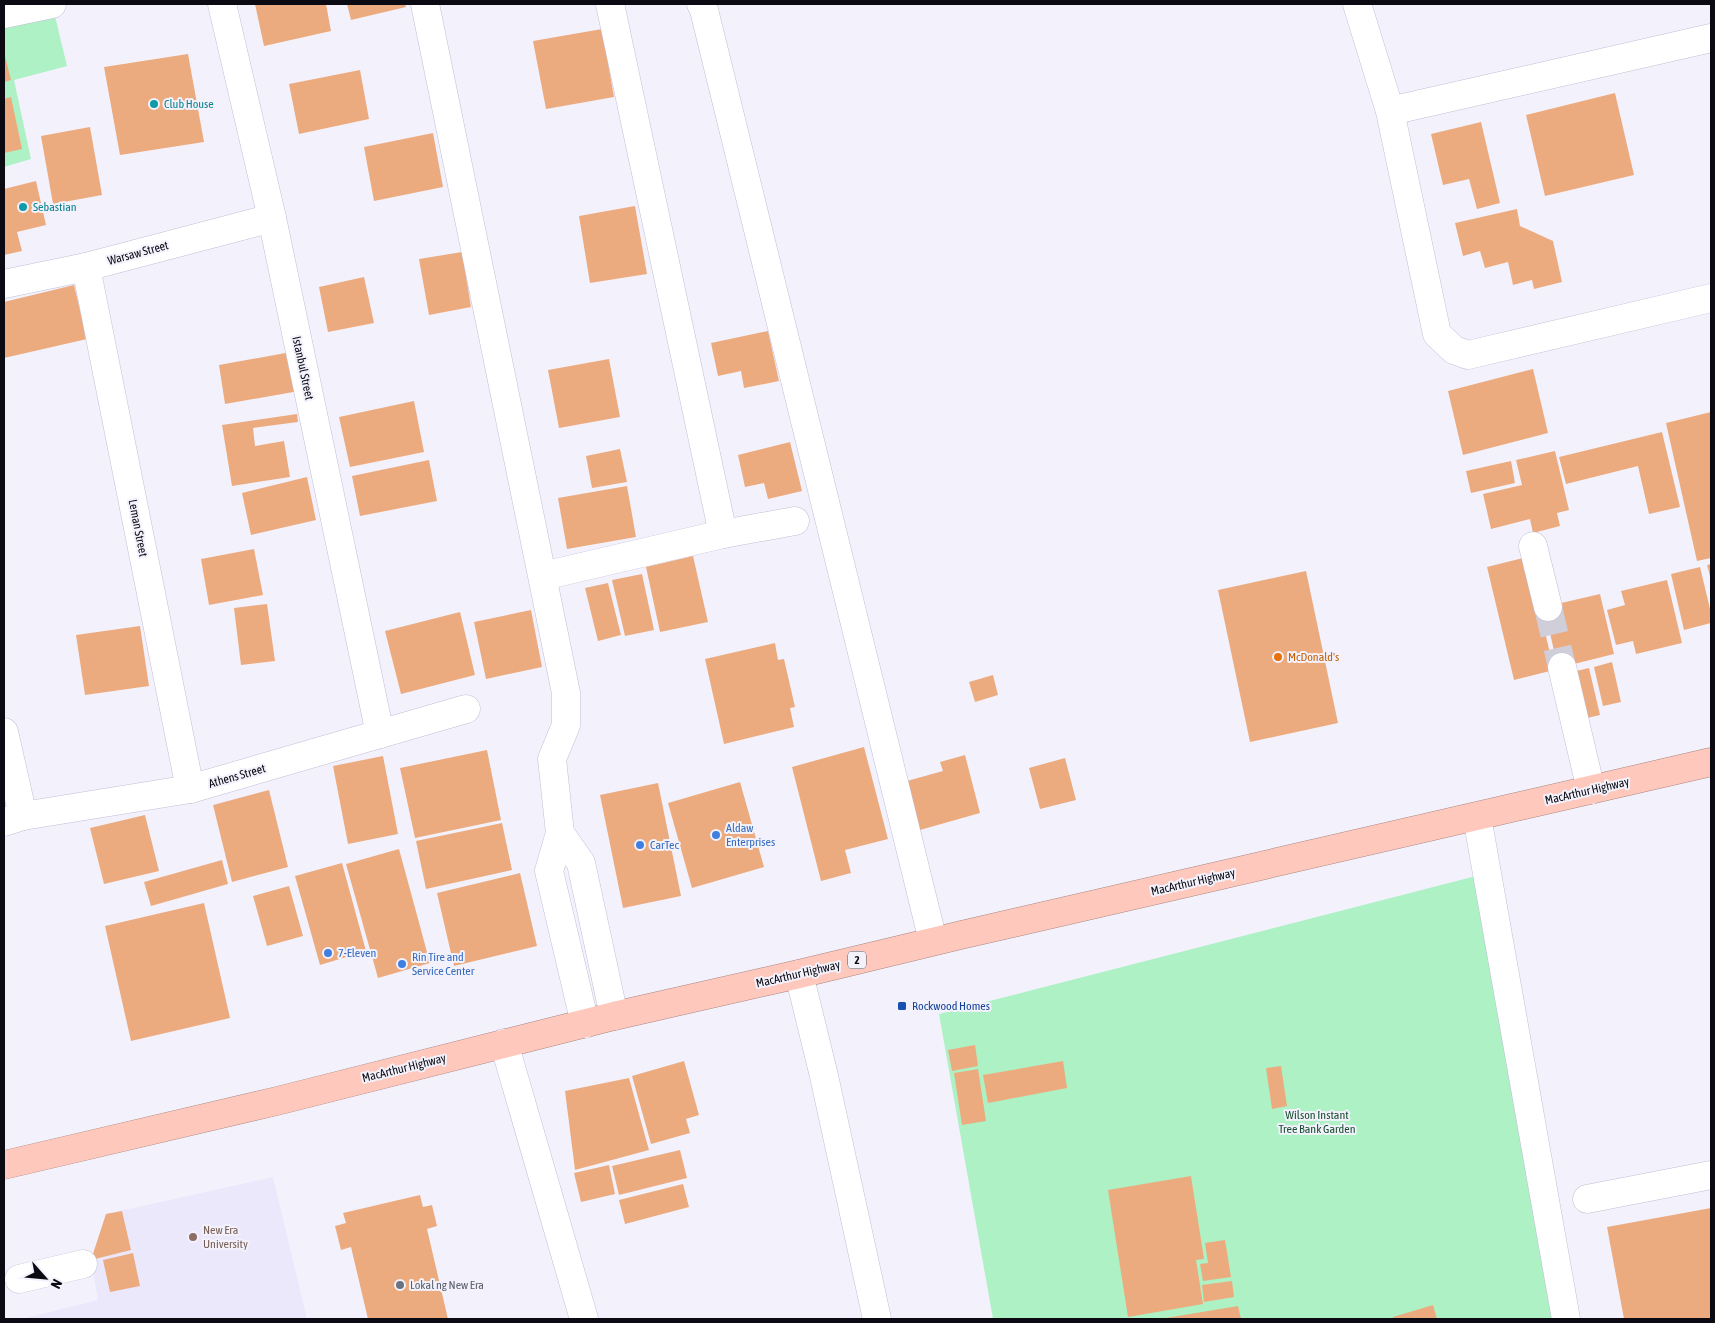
<svg xmlns="http://www.w3.org/2000/svg" width="1715" height="1323" viewBox="0 0 1715 1323" font-family="'Asap Condensed',sans-serif">
  <style>
    .built { fill: #ebe8fb }
    .green { fill: #adf1c5 }
    .building { fill: #ecab7f }
    .lines { fill: none; stroke-linecap: round; stroke-linejoin: round }
    .minor-tunnel { stroke: #d0cfd9; stroke-width: 28; stroke-dasharray: 28 14; stroke-linecap: butt }
    .minor-casing { stroke: #c2bed5; stroke-width: 29 }
    .highway-casing { stroke: #a98680; stroke-width: 29 }
    .minor { stroke: #fff; stroke-width: 28 }
    .highway { stroke: #fec8bc; stroke-width: 28 }
    .culture-dot { fill: #0f9aa8; stroke: #f3f2fc; stroke-width: 2 }
    .food-dot { fill: #e8710a; stroke: #f3f2fc; stroke-width: 2 }
    .shop-dot { fill: #3f7fe0; stroke: #f3f2fc; stroke-width: 2 }
    .transit-dot { fill: #1a4fb4; stroke: #f3f2fc; stroke-width: 2 }
    .education-dot { fill: #8d6e63; stroke: #f3f2fc; stroke-width: 2 }
    .worship-dot { fill: #6b7280; stroke: #f3f2fc; stroke-width: 2 }
    .labels { text-anchor: middle; dominant-baseline: central; stroke-width: 4; stroke-linejoin: round; paint-order: stroke }
    .shield { fill: #f3f2fc; stroke: #515058; stroke-width: 1 }
    .shield-label { font-size: 11px; font-weight: bold; fill: #0b0a12 }
    .culture-label { font-size: 12px; fill: #0d838f; stroke: #f3f2fc; text-anchor: start }
    .street-label { font-size: 12px; fill: #0b0a12; stroke: #f3f2fc }
    .food-label { font-size: 12px; fill: #c56008; stroke: #f3f2fc; text-anchor: start }
    .shop-label { font-size: 12px; fill: #366cbe; stroke: #f3f2fc; text-anchor: start }
    .transit-label { font-size: 12px; fill: #164399; stroke: #f3f2fc; text-anchor: start }
    .park-label { font-size: 12px; fill: #194e30; stroke: #f3f2fc }
    .education-label { font-size: 12px; fill: #785e54; stroke: #f3f2fc; text-anchor: start }
    .worship-label { font-size: 12px; fill: #5b616d; stroke: #f3f2fc; text-anchor: start }
  </style>
  <rect width="100%" height="100%" fill="#f3f2fc"/>
  <path class="built" d="M 273,1177 L 307,1319 L 21,1319 L 98,1300 L 91,1260 L 106,1214 Z"/>
  <g class="green">
    <path d="M 54,12 L 67,66 L 14,80 L 31,159 L 4,167 L 4,22 Z"/>
    <path d="M 1476,876 L 1552,1319 L 993,1319 L 939,1014 Z"/>
  </g>
  <g class="building">
    <path d="M 255,4 L 326,4 L 331,31 L 264,46 Z"/>
    <path d="M 347,4 L 405,4 L 406,7 L 351,20 Z"/>
    <path d="M 602,29 L 614,97 L 546,109 L 533,41 Z"/>
    <path d="M 4,52 L 11,80 L 4,82 Z"/>
    <path d="M 188,54 L 204,142 L 120,155 L 104,67 Z"/>
    <path d="M 360,70 L 369,119 L 299,134 L 289,84 Z"/>
    <path d="M 1615,93 L 1634,175 L 1545,196 L 1526,115 Z"/>
    <path d="M 11,97 L 22,149 L 4,153 L 4,99 Z"/>
    <path d="M 1481,122 L 1500,203 L 1477,209 L 1469,179 L 1443,185 L 1431,134 Z"/>
    <path d="M 90,127 L 102,195 L 53,204 L 41,136 Z"/>
    <path d="M 433,133 L 443,187 L 374,201 L 364,147 Z"/>
    <path d="M 36,181 L 46,225 L 17,232 L 22,251 L 4,255 L 4,189 Z"/>
    <path d="M 635,206 L 647,274 L 590,283 L 579,216 Z"/>
    <path d="M 1517,209 L 1520,226 L 1553,241 L 1562,282 L 1534,289 L 1532,280 L 1513,285 L 1508,262 L 1485,268 L 1480,251 L 1463,256 L 1455,223 Z"/>
    <path d="M 462,252 L 471,307 L 429,315 L 419,259 Z"/>
    <path d="M 364,277 L 374,323 L 328,332 L 319,287 Z"/>
    <path d="M 74,285 L 87,339 L 4,358 L 4,302 Z"/>
    <path d="M 768,331 L 779,381 L 744,388 L 741,371 L 718,376 L 711,343 Z"/>
    <path d="M 291,352 L 299,391 L 225,404 L 219,365 Z"/>
    <path d="M 609,359 L 620,417 L 559,428 L 548,370 Z"/>
    <path d="M 1533,369 L 1548,433 L 1463,455 L 1448,391 Z"/>
    <path d="M 414,401 L 424,452 L 350,467 L 339,417 Z"/>
    <path d="M 1711,412 L 1711,558 L 1697,561 L 1666,423 Z"/>
    <path d="M 297,414 L 298,422 L 253,428 L 255,446 L 284,441 L 290,477 L 232,486 L 222,425 Z"/>
    <path d="M 1662,432 L 1680,507 L 1649,514 L 1638,466 L 1566,484 L 1559,457 Z"/>
    <path d="M 790,442 L 802,491 L 768,499 L 764,483 L 745,487 L 738,455 Z"/>
    <path d="M 620,449 L 627,482 L 592,488 L 586,456 Z"/>
    <path d="M 1555,451 L 1569,510 L 1557,513 L 1560,526 L 1533,533 L 1530,519 L 1491,529 L 1483,494 L 1522,485 L 1516,460 Z"/>
    <path d="M 429,460 L 437,501 L 360,516 L 352,476 Z"/>
    <path d="M 1511,461 L 1515,483 L 1471,493 L 1466,471 Z"/>
    <path d="M 307,477 L 316,520 L 251,535 L 242,493 Z"/>
    <path d="M 627,486 L 636,537 L 567,549 L 558,498 Z"/>
    <path d="M 254,549 L 263,595 L 209,605 L 201,559 Z"/>
    <path d="M 693,556 L 708,622 L 660,632 L 646,567 Z"/>
    <path d="M 1527,557 L 1554,670 L 1514,680 L 1487,567 Z"/>
    <path d="M 1711,564 L 1711,580 L 1707,565 Z"/>
    <path d="M 1700,567 L 1711,613 L 1711,623 L 1684,630 L 1671,574 Z"/>
    <path d="M 1306,571 L 1338,723 L 1250,742 L 1218,590 Z"/>
    <path d="M 642,574 L 654,630 L 625,636 L 612,580 Z"/>
    <path d="M 1667,580 L 1682,643 L 1636,654 L 1633,641 L 1616,645 L 1607,610 L 1625,605 L 1621,591 Z"/>
    <path d="M 608,583 L 621,635 L 598,641 L 585,588 Z"/>
    <path d="M 1600,594 L 1614,654 L 1558,668 L 1544,607 Z"/>
    <path d="M 267,604 L 275,661 L 241,665 L 234,608 Z"/>
    <path d="M 531,610 L 542,667 L 486,679 L 474,622 Z"/>
    <path d="M 460,612 L 475,675 L 401,694 L 385,631 Z"/>
    <path d="M 140,626 L 149,686 L 85,695 L 76,635 Z"/>
    <path d="M 775,643 L 778,660 L 784,659 L 795,707 L 790,708 L 794,727 L 724,744 L 705,659 Z"/>
    <path d="M 1612,662 L 1621,702 L 1603,706 L 1594,667 Z"/>
    <path d="M 1589,668 L 1600,715 L 1583,719 L 1572,672 Z"/>
    <path d="M 993,675 L 998,695 L 975,702 L 969,682 Z"/>
    <path d="M 864,747 L 888,839 L 845,850 L 851,873 L 821,881 L 792,767 Z"/>
    <path d="M 487,750 L 501,820 L 415,838 L 400,768 Z"/>
    <path d="M 965,755 L 980,813 L 920,830 L 907,781 L 943,771 L 940,762 Z"/>
    <path d="M 383,756 L 398,834 L 348,844 L 333,766 Z"/>
    <path d="M 1065,758 L 1076,800 L 1040,809 L 1029,768 Z"/>
    <path d="M 740,782 L 764,867 L 692,888 L 668,803 Z"/>
    <path d="M 658,783 L 681,896 L 623,908 L 600,795 Z"/>
    <path d="M 269,790 L 288,867 L 232,882 L 213,805 Z"/>
    <path d="M 145,815 L 159,871 L 104,884 L 90,828 Z"/>
    <path d="M 502,823 L 512,870 L 426,889 L 416,841 Z"/>
    <path d="M 399,849 L 430,963 L 378,978 L 346,864 Z"/>
    <path d="M 222,860 L 228,884 L 151,906 L 144,882 Z"/>
    <path d="M 342,863 L 366,951 L 320,965 L 295,876 Z"/>
    <path d="M 520,873 L 537,946 L 454,966 L 437,893 Z"/>
    <path d="M 289,886 L 303,936 L 267,946 L 253,896 Z"/>
    <path d="M 204,903 L 230,1018 L 131,1041 L 105,926 Z"/>
    <path d="M 975,1045 L 978,1066 L 952,1071 L 948,1050 Z"/>
    <path d="M 684,1061 L 699,1115 L 686,1119 L 690,1133 L 651,1144 L 632,1076 Z"/>
    <path d="M 1063,1061 L 1067,1088 L 988,1103 L 983,1075 Z"/>
    <path d="M 1281,1066 L 1287,1106 L 1272,1109 L 1266,1068 Z"/>
    <path d="M 978,1069 L 986,1121 L 962,1125 L 954,1073 Z"/>
    <path d="M 629,1078 L 649,1150 L 575,1170 L 565,1091 Z"/>
    <path d="M 680,1150 L 687,1178 L 619,1195 L 612,1166 Z"/>
    <path d="M 609,1165 L 615,1194 L 581,1202 L 574,1173 Z"/>
    <path d="M 1191,1176 L 1204,1259 L 1196,1260 L 1203,1304 L 1128,1317 L 1108,1190 Z"/>
    <path d="M 683,1184 L 689,1207 L 625,1224 L 619,1200 Z"/>
    <path d="M 420,1195 L 423,1207 L 432,1205 L 437,1226 L 427,1229 L 448,1319 L 368,1319 L 351,1247 L 341,1250 L 335,1226 L 346,1223 L 343,1213 Z"/>
    <path d="M 1711,1208 L 1711,1319 L 1624,1319 L 1607,1227 Z"/>
    <path d="M 122,1211 L 131,1250 L 91,1260 L 106,1214 Z"/>
    <path d="M 1225,1240 L 1231,1277 L 1203,1281 L 1200,1264 L 1208,1263 L 1205,1243 Z"/>
    <path d="M 133,1253 L 140,1286 L 110,1292 L 103,1260 Z"/>
    <path d="M 1232,1281 L 1234,1297 L 1204,1302 L 1202,1285 Z"/>
    <path d="M 1433,1305 L 1437,1319 L 1394,1319 L 1393,1317 Z"/>
    <path d="M 1238,1306 L 1241,1319 L 1166,1319 L 1166,1318 Z"/>
  </g>
  <g class="lines">
    <path class="minor-tunnel" d="M 1548,607 L 1562,667"/>
    <defs>
      <g id="minor">
        <path d="M 222,4 L 272,218 L 380,734"/>
        <path d="M 425,4 L 566,693 L 566,725 L 552,759 L 560,833 L 549,871 L 585,1024"/>
        <path d="M 610,4 L 723,534"/>
        <path d="M 701,4 L 704,10 L 933,941"/>
        <path d="M 1357,4 L 1390,111 L 1437,334 L 1454,350 L 1468,355 L 1711,298"/>
        <path d="M 4,14 L 52,4"/>
        <path d="M 1390,111 L 1711,38"/>
        <path d="M 86,267 L 190,789"/>
        <path d="M 4,284 L 86,267 L 272,218"/>
        <path d="M 1533,546 L 1548,607"/>
        <path d="M 543,576 L 723,534 L 795,521"/>
        <path d="M 1562,667 L 1591,790"/>
        <path d="M 4,732 L 23,816"/>
        <path d="M 1477,817 L 1566,1319"/>
        <path d="M 4,822 L 23,816 L 190,789 L 466,709"/>
        <path d="M 560,833 L 581,863 L 614,1016"/>
        <path d="M 799,974 L 824,1076 L 877,1319"/>
        <path d="M 504,1043 L 584,1319"/>
        <path d="M 1587,1199 L 1711,1175"/>
        <path d="M 19,1279 L 83,1264"/>
      </g>
      <path id="highway" d="M 4,1165 L 277,1101 L 614,1016 L 799,974 L 961,935 L 1711,762"/>
    </defs>
    <use href="#minor" class="minor-casing"/>
    <use href="#highway" class="highway-casing"/>
    <use href="#minor" class="minor"/>
    <use href="#highway" class="highway"/>
  </g>
  <g class="culture-dot">
    <circle cx="154" cy="104" r="5"/>
    <circle cx="23" cy="207" r="5"/>
  </g>
  <circle class="food-dot" cx="1278" cy="657" r="5"/>
  <g class="shop-dot">
    <circle cx="716" cy="835" r="5"/>
    <circle cx="640" cy="845" r="5"/>
    <circle cx="328" cy="953" r="5"/>
    <circle cx="402" cy="964" r="5"/>
  </g>
  <rect class="transit-dot" x="897" y="1001" width="10" height="10" rx="2.5"/>
  <circle class="education-dot" cx="193" cy="1237" r="5"/>
  <circle class="worship-dot" cx="400" cy="1285" r="5"/>
  <g class="labels">
    <rect class="shield" x="848" y="951.5" width="18" height="17" rx="4"/>
    <g class="shield-label">
      <text x="857" y="960">2</text>
    </g>
    <g class="culture-label">
      <text x="164" y="104">Club House</text>
      <text x="33" y="207">Sebastian</text>
    </g>
    <g class="street-label">
      <text transform="translate(138 253) rotate(-15)">Warsaw Street</text>
      <text transform="translate(303 368) rotate(78)">Istanbul Street</text>
      <text transform="translate(138 528) rotate(79)">Leman Street</text>
      <text transform="translate(237 776) rotate(-16)">Athens Street</text>
      <text transform="translate(1587 791) rotate(-13)">MacArthur Highway</text>
      <text transform="translate(1193 882) rotate(-13)">MacArthur Highway</text>
      <text transform="translate(798 974) rotate(-13)">MacArthur Highway</text>
      <text transform="translate(404 1068) rotate(-14)">MacArthur Highway</text>
    </g>
    <g class="food-label">
      <text x="1288" y="657">McDonald's</text>
    </g>
    <g class="shop-label">
      <text x="726" y="828">Aldaw<tspan x="726" dy="14">Enterprises</tspan></text>
      <text x="650" y="845">CarTec</text>
      <text x="338" y="953">7-Eleven</text>
      <text x="412" y="957">Rin Tire and<tspan x="412" dy="14">Service Center</tspan></text>
    </g>
    <g class="transit-label">
      <text x="912" y="1006">Rockwood Homes</text>
    </g>
    <g class="park-label">
      <text x="1317" y="1115">Wilson Instant<tspan x="1317" dy="14">Tree Bank Garden</tspan></text>
    </g>
    <g class="education-label">
      <text x="203" y="1230">New Era<tspan x="203" dy="14">University</tspan></text>
    </g>
    <g class="worship-label">
      <text x="410" y="1285">Lokal ng New Era</text>
    </g>
  </g>
  <rect width="1715" height="1323" fill="none" stroke="#0b0a12" stroke-width="10"/>
  <g transform="translate(45 1278) rotate(117)" stroke="#f3f2fc" stroke-width="4" paint-order="stroke">
  <path d="M0-4L9 19L0 12L-9 19Z" fill="#0b0a12"/>
  <text y="-8" font-size="14" font-weight="bold" text-anchor="middle" fill="#0b0a12">N</text>
  </g>
</svg>
